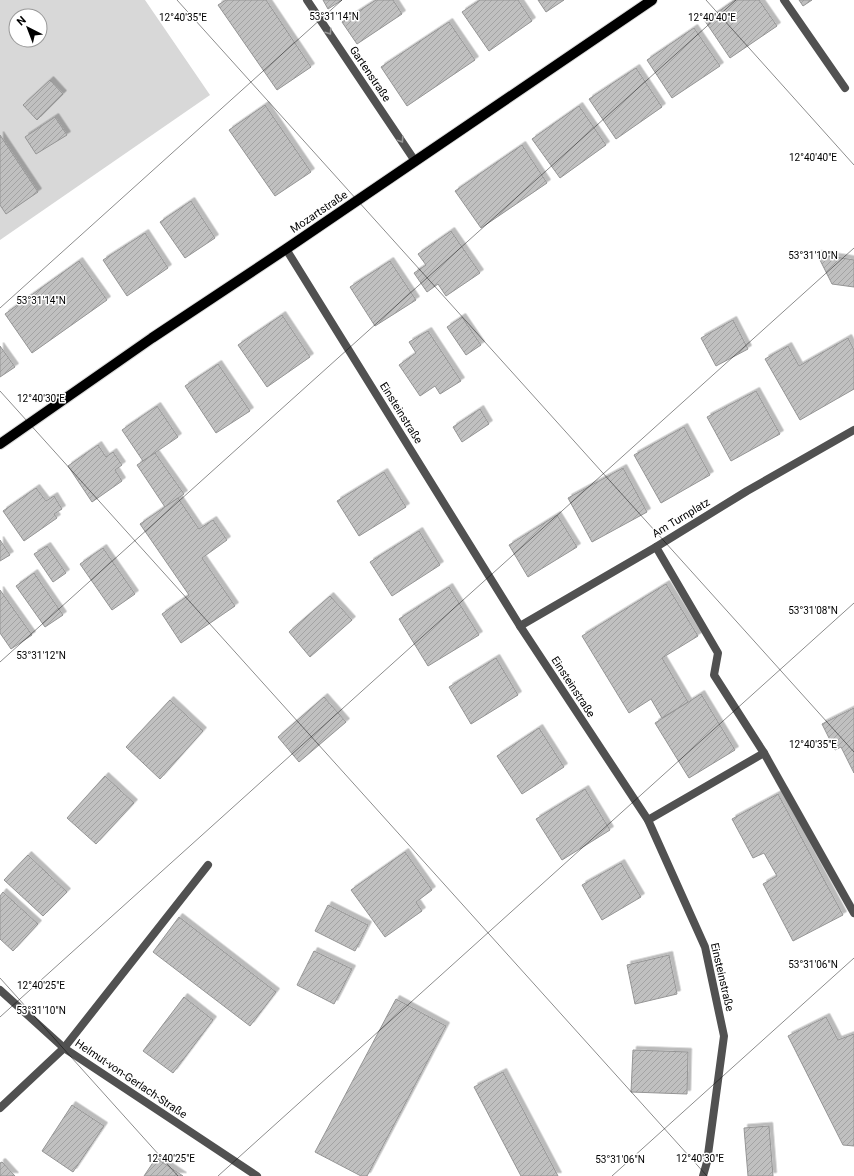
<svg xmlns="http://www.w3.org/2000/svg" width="854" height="1176" viewBox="0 0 854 1176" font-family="Roboto,sans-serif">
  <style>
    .garden { fill: #d8d8d8; fill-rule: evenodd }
    .building { fill: url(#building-hatch); stroke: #959595; filter: url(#shadow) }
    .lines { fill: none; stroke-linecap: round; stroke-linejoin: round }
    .primary-casing { stroke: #dbdbdb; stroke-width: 12 }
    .service { stroke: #515151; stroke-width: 8 }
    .minor { stroke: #515151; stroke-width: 8 }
    .primary { stroke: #000; stroke-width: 10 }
    .oneway { stroke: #979797 }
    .ticks { fill: none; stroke: #000; stroke-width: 1; stroke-opacity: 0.45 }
    .labels { text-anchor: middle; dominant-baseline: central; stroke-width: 3; stroke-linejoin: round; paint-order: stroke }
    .street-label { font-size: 11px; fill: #000; stroke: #fff }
    .ticks-label { font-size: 10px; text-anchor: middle; fill: #000; stroke: #fff; stroke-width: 3; stroke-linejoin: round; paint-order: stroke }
  </style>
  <defs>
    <pattern id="building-hatch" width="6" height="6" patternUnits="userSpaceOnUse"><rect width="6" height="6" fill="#c0c0c0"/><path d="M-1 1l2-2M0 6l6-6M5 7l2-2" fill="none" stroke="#a3a3a3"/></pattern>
    <filter id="shadow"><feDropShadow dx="3.5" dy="-3.5" stdDeviation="0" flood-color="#0004"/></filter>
  </defs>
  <rect width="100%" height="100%" fill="#fff"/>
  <path class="garden" d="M 0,0 L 145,0 L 210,95 L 0,240 ZM 16,16 L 40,16 L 40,40 L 16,40 Z"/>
  <g class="building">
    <path d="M 226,0 L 266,0 L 311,67 L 277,90 L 218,5 Z"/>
    <path d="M 323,0 L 342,0 L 328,9 Z"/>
    <path d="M 376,0 L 393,0 L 402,14 L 357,44 L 342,22 Z"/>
    <path d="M 480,0 L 518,0 L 532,21 L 489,51 L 462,12 Z"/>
    <path d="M 538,0 L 564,0 L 546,12 Z"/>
    <path d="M 735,0 L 759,0 L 777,26 L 730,58 L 705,21 Z"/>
    <path d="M 799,0 L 812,0 L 803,6 Z"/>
    <path d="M 449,22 L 475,60 L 407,106 L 381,67 Z"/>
    <path d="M 694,28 L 720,66 L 672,98 L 647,60 Z"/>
    <path d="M 636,68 L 662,107 L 616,139 L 589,99 Z"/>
    <path d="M 50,80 L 63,94 L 37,120 L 23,105 Z"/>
    <path d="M 265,105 L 311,172 L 275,196 L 229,130 Z"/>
    <path d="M 579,106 L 606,145 L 560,178 L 532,139 Z"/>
    <path d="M 55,117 L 67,135 L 36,154 L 25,137 Z"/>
    <path d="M 0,135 L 38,192 L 6,214 L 0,205 Z"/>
    <path d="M 522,145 L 547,183 L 481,228 L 455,191 Z"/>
    <path d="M 191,201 L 215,238 L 185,258 L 160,222 Z"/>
    <path d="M 451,231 L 480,273 L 446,296 L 438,284 L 427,292 L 414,273 L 426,265 L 418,254 Z"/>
    <path d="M 145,233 L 168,268 L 127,296 L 103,260 Z"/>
    <path d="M 817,254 L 854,260 L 854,287 L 832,284 Z"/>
    <path d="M 79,261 L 107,300 L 32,353 L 5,314 Z"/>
    <path d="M 390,261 L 416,300 L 375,326 L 350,287 Z"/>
    <path d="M 282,315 L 310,357 L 267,387 L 238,345 Z"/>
    <path d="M 462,317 L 481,345 L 466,355 L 447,327 Z"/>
    <path d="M 733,320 L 748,349 L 716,366 L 701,338 Z"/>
    <path d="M 428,331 L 461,381 L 440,394 L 435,386 L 420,396 L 399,365 L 416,353 L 409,342 Z"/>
    <path d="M 848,338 L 854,350 L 854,389 L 800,420 L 765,359 L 788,346 L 799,366 Z"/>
    <path d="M 0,346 L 15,367 L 0,377 Z"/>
    <path d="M 218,364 L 250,411 L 216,433 L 185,386 Z"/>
    <path d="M 756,391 L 780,434 L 731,461 L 707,417 Z"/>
    <path d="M 157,406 L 178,437 L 143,461 L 122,430 Z"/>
    <path d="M 480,409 L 489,424 L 462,442 L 453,427 Z"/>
    <path d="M 684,427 L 710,475 L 661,503 L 634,455 Z"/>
    <path d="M 98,445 L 106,457 L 113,452 L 122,465 L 115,470 L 122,481 L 92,502 L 68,466 Z"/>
    <path d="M 155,453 L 184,494 L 165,507 L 137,465 Z"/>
    <path d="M 623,468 L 647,512 L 592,542 L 568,498 Z"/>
    <path d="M 384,472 L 406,507 L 359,536 L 337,501 Z"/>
    <path d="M 36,488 L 46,501 L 54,496 L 62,509 L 54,514 L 57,518 L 24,541 L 3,511 Z"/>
    <path d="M 178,498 L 199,529 L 213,520 L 227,540 L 202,558 L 235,606 L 181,643 L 162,614 L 189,595 L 140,524 Z"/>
    <path d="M 557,515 L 577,547 L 528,577 L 509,545 Z"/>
    <path d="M 419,531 L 440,565 L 392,596 L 370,562 Z"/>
    <path d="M 0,540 L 10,555 L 0,561 Z"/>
    <path d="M 47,546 L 66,573 L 53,582 L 34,554 Z"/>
    <path d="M 103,548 L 135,594 L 112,610 L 80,564 Z"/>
    <path d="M 34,573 L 63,615 L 45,627 L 16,586 Z"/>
    <path d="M 666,584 L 698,636 L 662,658 L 688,702 L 662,718 L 651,699 L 629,713 L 582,636 Z"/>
    <path d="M 449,587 L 479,635 L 428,666 L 399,619 Z"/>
    <path d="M 0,590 L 32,635 L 11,649 L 0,633 Z"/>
    <path d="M 330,596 L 352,620 L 310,657 L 289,632 Z"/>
    <path d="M 496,658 L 518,695 L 471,724 L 449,687 Z"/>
    <path d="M 701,694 L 735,750 L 689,778 L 655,723 Z"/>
    <path d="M 324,697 L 346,722 L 299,762 L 278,737 Z"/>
    <path d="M 170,700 L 203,731 L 160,779 L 126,747 Z"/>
    <path d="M 854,708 L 854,773 L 841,747 L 835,750 L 822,724 Z"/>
    <path d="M 539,728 L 564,767 L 522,794 L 497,756 Z"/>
    <path d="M 105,776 L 134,803 L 96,844 L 67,818 Z"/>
    <path d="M 585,789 L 610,830 L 562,860 L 536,819 Z"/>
    <path d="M 778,794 L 843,915 L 793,941 L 763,884 L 777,876 L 764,853 L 753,858 L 732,819 Z"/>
    <path d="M 405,852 L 432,890 L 416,902 L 422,911 L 385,937 L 351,890 Z"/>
    <path d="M 28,855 L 67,892 L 43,916 L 4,880 Z"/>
    <path d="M 621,863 L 641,897 L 602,920 L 582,885 Z"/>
    <path d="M 3,892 L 38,924 L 13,951 L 0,939 L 0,896 Z"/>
    <path d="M 328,905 L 368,925 L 355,951 L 315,931 Z"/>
    <path d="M 179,917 L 276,992 L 250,1026 L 153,952 Z"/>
    <path d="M 314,951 L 352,969 L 334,1004 L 297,985 Z"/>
    <path d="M 669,955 L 677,994 L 635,1004 L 627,965 Z"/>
    <path d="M 184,997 L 213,1020 L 173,1073 L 143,1051 Z"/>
    <path d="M 396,999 L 446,1026 L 367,1176 L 361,1176 L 315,1152 Z"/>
    <path d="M 826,1017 L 838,1040 L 854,1034 L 854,1146 L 843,1145 L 788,1036 Z"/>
    <path d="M 633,1050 L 688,1052 L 687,1094 L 631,1092 Z"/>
    <path d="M 503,1072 L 558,1176 L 521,1176 L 474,1087 Z"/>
    <path d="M 72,1105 L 104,1126 L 73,1172 L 42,1151 Z"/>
    <path d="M 769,1126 L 773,1176 L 748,1176 L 744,1128 Z"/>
    <path d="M 156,1158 L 183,1176 L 144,1176 Z"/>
    <path d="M 2,1162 L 15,1176 L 0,1176 L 0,1163 Z"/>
  </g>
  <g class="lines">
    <defs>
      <path id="primary" d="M 0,444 L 152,338 L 286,249 L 652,0"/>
    </defs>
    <use href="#primary" class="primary-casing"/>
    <g class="service">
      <path d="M 784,0 L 845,88"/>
      <path d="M 764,753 L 854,913"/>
      <path d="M 648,820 L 764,753 L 714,675 L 718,653 L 656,547"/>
      <path d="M 64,1048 L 208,865"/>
    </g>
    <g class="minor">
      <path d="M 307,0 L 415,161"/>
      <path d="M 286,249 L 520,626 L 648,820 L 705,947 L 724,1036 L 707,1162 L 703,1176"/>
      <path d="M 520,626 L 656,547 L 747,491 L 854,430"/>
      <path d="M 0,990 L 64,1048 L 257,1176"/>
      <path d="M 0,1108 L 64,1048"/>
    </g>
    <use href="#primary" class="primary"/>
  </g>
  <defs><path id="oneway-chevron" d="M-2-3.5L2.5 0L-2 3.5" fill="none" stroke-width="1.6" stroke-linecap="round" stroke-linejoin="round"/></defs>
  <g class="oneway">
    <use href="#oneway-chevron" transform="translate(329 32) rotate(56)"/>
    <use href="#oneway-chevron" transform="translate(401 140) rotate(56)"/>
  </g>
  <path class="ticks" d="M 177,0 L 854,752M 706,0 L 854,165M 0,308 L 342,0M 0,391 L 707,1176M 0,662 L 736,0M 0,978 L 178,1176M 0,1017 L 854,248M 218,1176 L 854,603M 612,1176 L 854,958"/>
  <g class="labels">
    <g class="street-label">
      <text transform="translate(370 74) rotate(56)">Gartenstraße</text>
      <text transform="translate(319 212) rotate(-34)">Mozartstraße</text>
      <text transform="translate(401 413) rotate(58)">Einsteinstraße</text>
      <text transform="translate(681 518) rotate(-31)">Am Turnplatz</text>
      <text transform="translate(573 687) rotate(57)">Einsteinstraße</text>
      <text transform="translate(722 977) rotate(77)">Einsteinstraße</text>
      <text transform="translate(131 1079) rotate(34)">Helmut-von-Gerlach-Straße</text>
    </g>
  </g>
  <g class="ticks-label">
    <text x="334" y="20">53°31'14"N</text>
    <text x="183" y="21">12°40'35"E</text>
    <text x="712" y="21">12°40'40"E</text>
    <text x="813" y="161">12°40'40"E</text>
    <text x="813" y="259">53°31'10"N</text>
    <text x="41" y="304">53°31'14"N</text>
    <text x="41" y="402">12°40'30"E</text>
    <text x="813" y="614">53°31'08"N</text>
    <text x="41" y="659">53°31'12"N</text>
    <text x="813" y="748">12°40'35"E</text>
    <text x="813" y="968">53°31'06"N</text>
    <text x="41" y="989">12°40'25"E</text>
    <text x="41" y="1014">53°31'10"N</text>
    <text x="171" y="1162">12°40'25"E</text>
    <text x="700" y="1162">12°40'30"E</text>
    <text x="620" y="1163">53°31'06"N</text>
  </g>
  <g transform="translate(28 28) rotate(318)"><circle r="19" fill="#ffffff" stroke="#999999"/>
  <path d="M0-3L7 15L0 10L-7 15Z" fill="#000000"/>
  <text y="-6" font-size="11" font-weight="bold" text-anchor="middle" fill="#000000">N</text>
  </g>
</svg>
